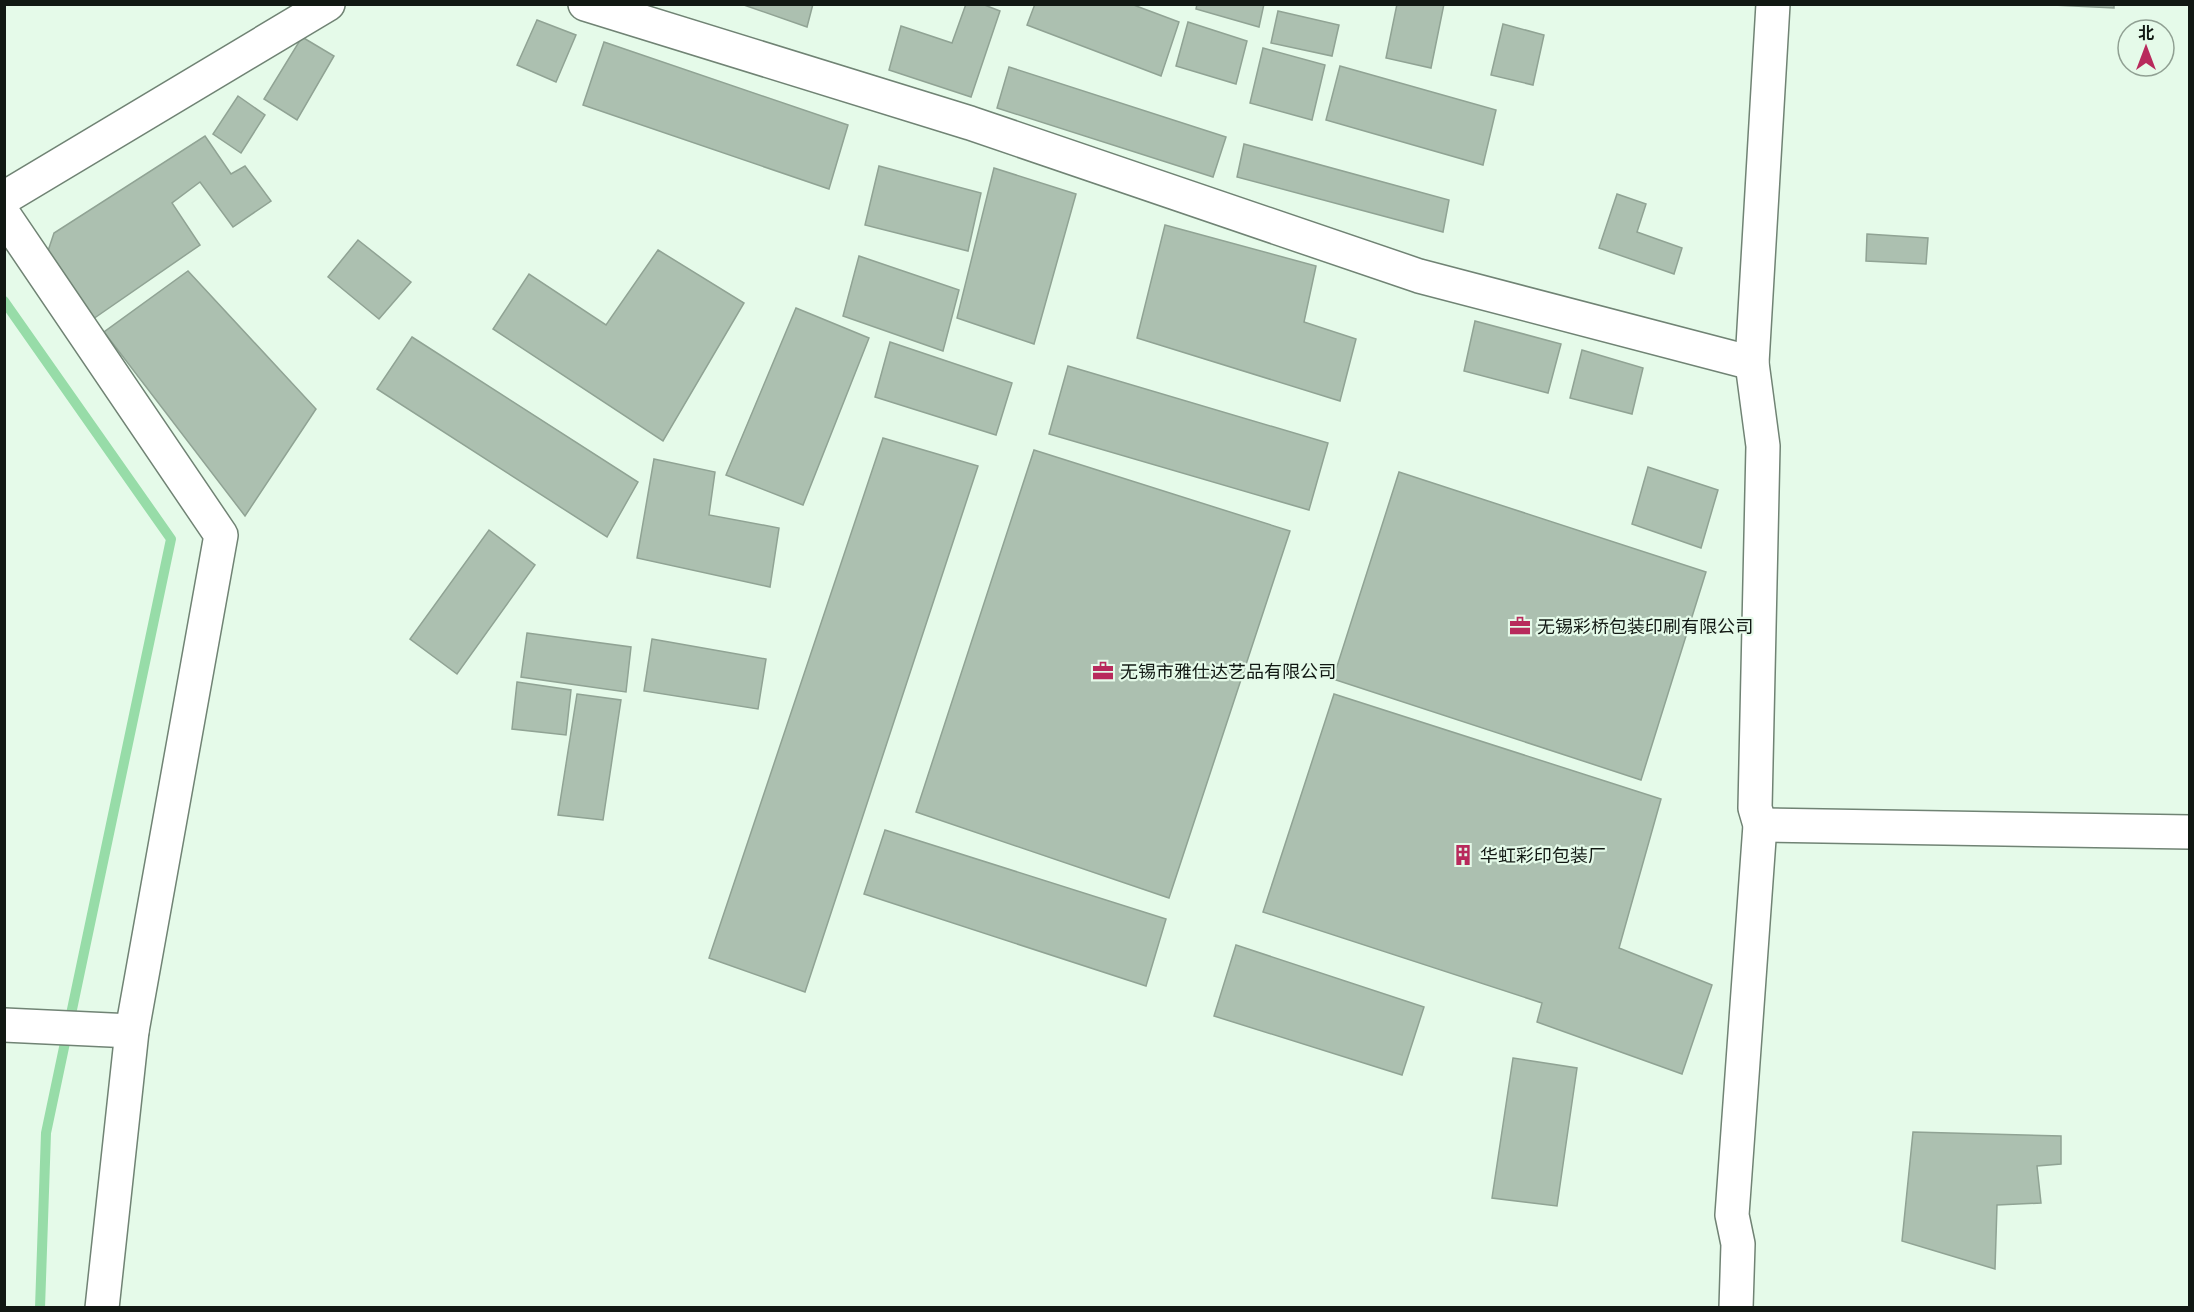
<svg xmlns="http://www.w3.org/2000/svg" width="2194" height="1312" viewBox="0 0 2194 1312" font-family="'Asap Condensed','Noto Sans SC',sans-serif">
  <style>
    .lines { fill: none; stroke-linecap: round; stroke-linejoin: round }
    .stream { stroke: #97dca8; stroke-width: 10 }
    .building { fill: #acc0b0; stroke: #90a394; stroke-width: 1.5 }
    .street-casing { stroke: #708374; stroke-width: 36 }
    .street { stroke: #fff; stroke-width: 33 }
    .labels { text-anchor: middle; dominant-baseline: central; stroke-width: 4.5; stroke-linejoin: round; paint-order: stroke }
    .poi-label { font-size: 18px; fill: #111813; stroke: #e5fae9; text-anchor: start }
  </style>
  <rect width="100%" height="100%" fill="#e5fae9"/>
  <g class="lines">
    <path class="stream" d="M 4,301 L 171,539 L 46,1133 L 40,1308"/>
  </g>
  <g class="building">
    <path d="M 741,4 L 813,4 L 807,27 Z"/>
    <path d="M 966,4 L 982,4 L 1000,11 L 971,97 L 889,70 L 901,26 L 952,43 Z"/>
    <path d="M 1035,4 L 1131,4 L 1179,22 L 1161,76 L 1027,25 Z"/>
    <path d="M 1197,4 L 1264,4 L 1259,27 L 1196,9 Z"/>
    <path d="M 1397,4 L 1444,4 L 1431,68 L 1386,58 Z"/>
    <path d="M 2030,4 L 2114,4 L 2114,8 Z"/>
    <path d="M 1278,11 L 1339,25 L 1332,56 L 1271,43 Z"/>
    <path d="M 537,20 L 576,35 L 556,82 L 517,65 Z"/>
    <path d="M 1188,22 L 1247,41 L 1236,84 L 1176,66 Z"/>
    <path d="M 1503,24 L 1544,35 L 1533,85 L 1491,75 Z"/>
    <path d="M 302,37 L 334,56 L 297,120 L 264,99 Z"/>
    <path d="M 604,42 L 848,125 L 829,189 L 583,105 Z"/>
    <path d="M 1263,48 L 1325,65 L 1312,120 L 1250,103 Z"/>
    <path d="M 1340,66 L 1496,110 L 1483,165 L 1326,120 Z"/>
    <path d="M 1009,67 L 1226,137 L 1213,177 L 997,108 Z"/>
    <path d="M 238,96 L 265,115 L 241,153 L 213,134 Z"/>
    <path d="M 205,136 L 231,174 L 245,166 L 271,201 L 233,227 L 200,182 L 172,203 L 200,245 L 93,319 L 47,254 L 54,233 Z"/>
    <path d="M 1244,144 L 1449,200 L 1443,232 L 1237,177 Z"/>
    <path d="M 879,166 L 981,193 L 968,251 L 865,225 Z"/>
    <path d="M 994,168 L 1076,194 L 1034,344 L 957,318 Z"/>
    <path d="M 1617,194 L 1646,204 L 1637,232 L 1682,248 L 1674,274 L 1599,248 Z"/>
    <path d="M 1165,225 L 1316,266 L 1304,322 L 1356,339 L 1340,401 L 1137,338 Z"/>
    <path d="M 1867,234 L 1928,238 L 1926,264 L 1866,261 Z"/>
    <path d="M 358,240 L 411,282 L 379,319 L 328,277 Z"/>
    <path d="M 658,250 L 744,303 L 663,441 L 493,329 L 529,274 L 606,325 Z"/>
    <path d="M 859,256 L 959,290 L 943,351 L 843,316 Z"/>
    <path d="M 188,271 L 316,409 L 245,516 L 104,332 Z"/>
    <path d="M 796,308 L 869,338 L 803,505 L 726,475 Z"/>
    <path d="M 1475,321 L 1561,344 L 1548,393 L 1464,371 Z"/>
    <path d="M 412,337 L 638,482 L 607,537 L 377,389 Z"/>
    <path d="M 890,342 L 1012,383 L 996,435 L 875,397 Z"/>
    <path d="M 1582,350 L 1643,368 L 1632,414 L 1570,398 Z"/>
    <path d="M 1068,366 L 1328,443 L 1309,510 L 1049,434 Z"/>
    <path d="M 883,438 L 978,466 L 805,992 L 709,958 Z"/>
    <path d="M 1034,450 L 1290,531 L 1169,898 L 916,812 Z"/>
    <path d="M 654,459 L 715,472 L 709,515 L 779,528 L 770,587 L 637,558 Z"/>
    <path d="M 1648,467 L 1718,490 L 1701,548 L 1632,524 Z"/>
    <path d="M 1399,472 L 1706,572 L 1641,780 L 1333,679 Z"/>
    <path d="M 489,530 L 535,565 L 457,674 L 410,639 Z"/>
    <path d="M 527,633 L 631,647 L 626,692 L 521,677 Z"/>
    <path d="M 652,639 L 766,659 L 758,709 L 644,691 Z"/>
    <path d="M 517,682 L 571,690 L 566,735 L 512,729 Z"/>
    <path d="M 577,694 L 621,700 L 603,820 L 558,815 Z"/>
    <path d="M 1334,694 L 1661,799 L 1619,948 L 1712,985 L 1682,1074 L 1537,1022 L 1542,1003 L 1263,912 Z"/>
    <path d="M 885,830 L 1166,919 L 1146,986 L 864,894 Z"/>
    <path d="M 1236,945 L 1424,1007 L 1402,1075 L 1214,1016 Z"/>
    <path d="M 1513,1058 L 1577,1068 L 1557,1206 L 1492,1198 Z"/>
    <path d="M 1913,1132 L 2061,1136 L 2061,1164 L 2037,1166 L 2041,1203 L 1997,1205 L 1995,1269 L 1902,1241 Z"/>
  </g>
  <g class="lines">
    <defs>
      <g id="street">
        <path d="M 585,4 L 970,123 L 1419,276 L 1752,363"/>
        <path d="M 4,198 L 328,4"/>
        <path d="M 4,215 L 221,535 L 132,1031 L 102,1308"/>
        <path d="M 1760,825 L 2190,832"/>
        <path d="M 4,1025 L 132,1031"/>
        <path d="M 1736,1308 L 1738,1244 L 1732,1215 L 1760,825 L 1755,808 L 1763,446 L 1752,363 L 1773,4"/>
      </g>
    </defs>
    <use href="#street" class="street-casing"/>
    <use href="#street" class="street"/>
  </g>
  <defs>
    <symbol id="office-bare" viewBox="-9 -9 18 18"><path d="M-6-3h4V-5.5h4V-3h4V5H-6ZM-1-4.5V-3h2v-1.5ZM-6 0V1H6V0Z" fill="#b82a5c" stroke="#e5fae9" stroke-width="2.5" paint-order="stroke"/></symbol>
    <symbol id="building-bare" viewBox="-9 -9 18 18"><path d="M-4-6H4V6H1V3H-1V6H-4ZM-2.5-4.3h1.7v1.8h-1.7ZM.8-4.3h1.7v1.8H.8ZM-2.5-1h1.7V.8h-1.7ZM.8-1h1.7V.8H.8Z" fill="#b82a5c" stroke="#e5fae9" stroke-width="2.5" paint-order="stroke"/></symbol>
  </defs>
  <g fill-rule="evenodd">
    <use href="#office-bare" x="1505" y="611" width="30" height="30"/>
    <use href="#office-bare" x="1088" y="656" width="30" height="30"/>
    <use href="#building-bare" x="1448" y="840" width="30" height="30"/>
  </g>
  <g class="labels">
    <g class="poi-label">
      <text x="1537" y="626">无锡彩桥包装印刷有限公司</text>
      <text x="1120" y="671">无锡市雅仕达艺品有限公司</text>
      <text x="1480" y="855">华虹彩印包装厂</text>
    </g>
  </g>
  <rect width="2194" height="1312" fill="none" stroke="#111813" stroke-width="12"/>
  <g transform="translate(2146 48)"><circle r="28" fill="#e5fae9" stroke="#90a093" stroke-width="1.5"/>
  <path d="M0-4.5L10 22L0 15L-10 22Z" fill="#b82a5c"/>
  <text y="-9" font-size="16" font-weight="bold" text-anchor="middle" fill="#111813">北</text>
  </g>
</svg>
